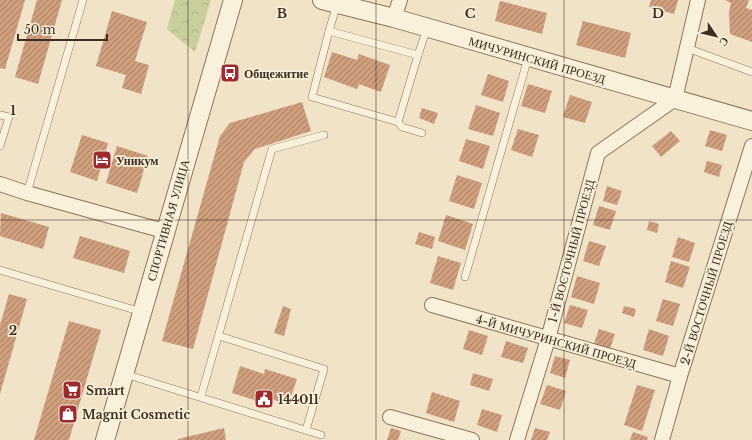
<svg xmlns="http://www.w3.org/2000/svg" width="752" height="440" viewBox="0 0 752 440" font-family="'Libre Baskerville',serif">
  <style>
    .forest { fill: url(#forest-crowns) }
    .building { fill: url(#building-hatch) }
    .lines { fill: none; stroke-linecap: round; stroke-linejoin: round }
    .service-casing { stroke: #8d755c; stroke-width: 8 }
    .minor-casing { stroke: #8d755c; stroke-width: 16 }
    .tertiary-casing { stroke: #8d755c; stroke-width: 20 }
    .service { stroke: #faf1dc; stroke-width: 7 }
    .minor { stroke: #faf1dc; stroke-width: 14 }
    .tertiary { stroke: #faf1dc; stroke-width: 18 }
    .grid { fill: none; stroke: #3d2e20; stroke-width: 1; stroke-opacity: 0.55 }
    .labels { text-anchor: middle; dominant-baseline: central; stroke-width: 3.5; stroke-linejoin: round; paint-order: stroke }
    .street-label { font-size: 12px; fill: #3d2e20; stroke: #f7eed8 }
    .poi-label { font-size: 12px; font-weight: bold; fill: #3d2e20; stroke: #f7eed8; text-anchor: start }
    .grid-label { font-size: 13px; text-anchor: middle; font-weight: bold; fill: #3d2e20; stroke: #f7eed8; stroke-width: 3.5; stroke-linejoin: round; paint-order: stroke }
  </style>
  <defs>
    <pattern id="forest-crowns" width="20" height="18" patternUnits="userSpaceOnUse"><rect width="20" height="18" fill="#c9cf9b"/><path d="M2 6a3 3 0 1 1 6 0M12 15a3 3 0 1 1 6 0" fill="none" stroke="#aeb285"/></pattern>
    <pattern id="building-hatch" width="6" height="6" patternUnits="userSpaceOnUse"><rect width="6" height="6" fill="#ce9e7d"/><path d="M-1 1l2-2M0 6l6-6M5 7l2-2" fill="none" stroke="#a88166"/></pattern>
  </defs>
  <rect width="100%" height="100%" fill="#f0e3c8"/>
  <path class="forest" d="M 175,0 L 211,0 L 195,52 L 167,29 Z"/>
  <g class="building">
    <path d="M 0,0 L 25,0 L 5,69 L 0,68 Z"/>
    <path d="M 37,0 L 62,0 L 38,84 L 15,77 Z"/>
    <path d="M 651,0 L 678,0 L 674,14 L 649,7 Z"/>
    <path d="M 725,0 L 749,0 L 746,8 L 752,10 L 752,42 L 730,34 L 729,12 L 731,3 Z"/>
    <path d="M 500,1 L 547,13 L 542,34 L 495,21 Z"/>
    <path d="M 112,11 L 147,22 L 135,61 L 149,65 L 141,94 L 122,88 L 126,75 L 96,66 Z"/>
    <path d="M 583,21 L 631,33 L 625,58 L 576,45 Z"/>
    <path d="M 332,52 L 357,60 L 359,54 L 390,65 L 381,92 L 359,84 L 357,89 L 324,77 Z"/>
    <path d="M 488,74 L 509,81 L 503,102 L 481,95 Z"/>
    <path d="M 528,84 L 552,91 L 545,113 L 521,106 Z"/>
    <path d="M 570,95 L 592,102 L 585,123 L 563,117 Z"/>
    <path d="M 302,102 L 311,131 L 255,149 L 244,162 L 193,349 L 162,341 L 220,136 L 230,123 Z"/>
    <path d="M 476,105 L 500,113 L 493,136 L 468,129 Z"/>
    <path d="M 422,108 L 438,113 L 434,124 L 419,118 Z"/>
    <path d="M 518,129 L 539,135 L 532,157 L 511,150 Z"/>
    <path d="M 710,130 L 727,135 L 722,151 L 705,146 Z"/>
    <path d="M 671,131 L 680,141 L 661,157 L 652,146 Z"/>
    <path d="M 82,135 L 108,143 L 97,181 L 70,172 Z"/>
    <path d="M 466,139 L 490,146 L 483,169 L 459,161 Z"/>
    <path d="M 117,146 L 148,156 L 137,193 L 106,183 Z"/>
    <path d="M 707,161 L 722,165 L 719,177 L 704,172 Z"/>
    <path d="M 457,175 L 482,183 L 474,209 L 449,201 Z"/>
    <path d="M 607,186 L 622,191 L 617,205 L 603,201 Z"/>
    <path d="M 599,206 L 616,211 L 610,230 L 593,225 Z"/>
    <path d="M 1,213 L 49,227 L 43,249 L 0,236 Z"/>
    <path d="M 446,215 L 473,224 L 465,250 L 438,241 Z"/>
    <path d="M 649,221 L 659,224 L 657,233 L 647,230 Z"/>
    <path d="M 419,232 L 435,237 L 432,249 L 415,244 Z"/>
    <path d="M 80,236 L 130,251 L 124,273 L 73,258 Z"/>
    <path d="M 678,237 L 695,243 L 689,262 L 672,257 Z"/>
    <path d="M 589,241 L 606,246 L 599,266 L 583,261 Z"/>
    <path d="M 438,256 L 461,263 L 453,290 L 430,283 Z"/>
    <path d="M 671,261 L 690,267 L 683,288 L 665,282 Z"/>
    <path d="M 577,276 L 600,283 L 594,304 L 571,297 Z"/>
    <path d="M 9,294 L 27,299 L 0,394 L 0,325 Z"/>
    <path d="M 663,299 L 680,304 L 673,326 L 656,321 Z"/>
    <path d="M 570,305 L 588,310 L 582,328 L 564,323 Z"/>
    <path d="M 283,306 L 291,309 L 284,336 L 274,333 Z"/>
    <path d="M 624,306 L 636,309 L 634,317 L 622,313 Z"/>
    <path d="M 69,321 L 101,330 L 69,440 L 34,440 Z"/>
    <path d="M 599,329 L 615,334 L 610,349 L 594,344 Z"/>
    <path d="M 649,329 L 669,336 L 663,356 L 643,350 Z"/>
    <path d="M 469,330 L 488,336 L 482,355 L 463,349 Z"/>
    <path d="M 506,341 L 528,348 L 523,363 L 501,357 Z"/>
    <path d="M 555,356 L 570,360 L 565,378 L 550,373 Z"/>
    <path d="M 240,366 L 264,374 L 265,369 L 297,379 L 288,405 L 269,398 L 267,404 L 232,393 Z"/>
    <path d="M 473,373 L 493,379 L 489,391 L 470,385 Z"/>
    <path d="M 547,385 L 566,391 L 560,410 L 540,404 Z"/>
    <path d="M 637,385 L 655,390 L 642,431 L 624,425 Z"/>
    <path d="M 432,392 L 460,401 L 454,422 L 426,413 Z"/>
    <path d="M 482,409 L 502,415 L 497,432 L 477,425 Z"/>
    <path d="M 224,428 L 226,440 L 178,440 L 178,439 Z"/>
    <path d="M 391,428 L 401,431 L 398,440 L 387,440 Z"/>
    <path d="M 535,428 L 550,432 L 547,440 L 531,440 Z"/>
    <path d="M 633,432 L 648,437 L 647,440 L 630,440 Z"/>
  </g>
  <g class="lines">
    <defs>
      <g id="service">
        <path d="M 337,4 L 329,31 L 418,55 L 427,28"/>
        <path d="M 329,31 L 312,97 L 398,122 L 418,55"/>
        <path d="M 687,48 L 752,72"/>
        <path d="M 0,115 L 9,117 L 0,146"/>
        <path d="M 398,122 L 402,127 L 422,133"/>
        <path d="M 27,193 L 83,0"/>
        <path d="M 0,270 L 142,312"/>
        <path d="M 465,277 L 528,58"/>
        <path d="M 219,336 L 324,369 L 306,430"/>
        <path d="M 125,374 L 321,435"/>
        <path d="M 201,396 L 272,149 L 324,135"/>
      </g>
      <g id="minor">
        <path d="M 394,18 L 400,0"/>
        <path d="M 0,184 L 27,193 L 164,231"/>
        <path d="M 432,305 L 680,376"/>
        <path d="M 390,417 L 472,440"/>
        <path d="M 517,440 L 548,339 L 598,153 L 675,99 L 698,0"/>
        <path d="M 662,440 L 680,376 L 752,146"/>
      </g>
      <g id="tertiary">
        <path d="M 322,0 L 394,18 L 752,121"/>
        <path d="M 105,440 L 233,0"/>
      </g>
    </defs>
    <use href="#service" class="service-casing"/>
    <use href="#minor" class="minor-casing"/>
    <use href="#tertiary" class="tertiary-casing"/>
    <use href="#service" class="service"/>
    <use href="#minor" class="minor"/>
    <use href="#tertiary" class="tertiary"/>
  </g>
  <path class="grid" d="M 188,0 L 188,440M 376,0 L 376,440M 564,0 L 564,440M 0,220 L 752,220"/>
  <defs>
    <symbol id="bus-square" viewBox="-11 -11 22 22"><rect x="-9" y="-9" width="18" height="18" rx="4" fill="#9d2b2d" stroke="#f7eed8"/><path d="M-5-6H5V4H4V6H2V4H-2V6H-4V4H-5ZM-3.5-4V0h7V-4ZM-3.5 1.2v1.5H-2V1.2ZM2 1.2v1.5H3.5V1.2Z" fill="#fff"/></symbol>
    <symbol id="hotel-square" viewBox="-11 -11 22 22"><rect x="-9" y="-9" width="18" height="18" rx="4" fill="#9d2b2d" stroke="#f7eed8"/><path d="M-6-4.5h1.5V1H6V5H4.5V3h-9V5H-6ZM-4 0a1.8 1.8 0 1 1 3.6 0ZM.5 0V-2.5h3Q6-2.5 6 0Z" fill="#fff"/></symbol>
    <symbol id="supermarket-square" viewBox="-11 -11 22 22"><rect x="-9" y="-9" width="18" height="18" rx="4" fill="#9d2b2d" stroke="#f7eed8"/><path d="M-6-5.5h2.5l.6 2H6L4.5 2H-2.5L-4.4-4H-6ZM-1.5 3.2a1.3 1.3 0 1 0 .1 0ZM3 3.2a1.3 1.3 0 1 0 .1 0Z" fill="#fff"/></symbol>
    <symbol id="civic-square" viewBox="-11 -11 22 22"><rect x="-9" y="-9" width="18" height="18" rx="4" fill="#9d2b2d" stroke="#f7eed8"/><path d="M-.6-6.5H3V-4.5H.6V-3L4-1V1h2V6H-6V1h2V-1L-.6-3ZM-1.2 2.5V6h2.4V2.5Z" fill="#fff"/></symbol>
    <symbol id="shop-square" viewBox="-11 -11 22 22"><rect x="-9" y="-9" width="18" height="18" rx="4" fill="#9d2b2d" stroke="#f7eed8"/><path d="M-5-2.5h2.3a2.7 3.5 0 0 1 5.4 0H5L5.5 6h-11ZM-1.5-2.5h3a1.5 2.3 0 0 0-3 0Z" fill="#fff"/></symbol>
  </defs>
  <g fill-rule="evenodd">
    <use href="#bus-square" x="219" y="62" width="22" height="22"/>
    <use href="#hotel-square" x="91" y="149" width="22" height="22"/>
    <use href="#supermarket-square" x="61" y="379" width="22" height="22"/>
    <use href="#civic-square" x="253" y="388" width="22" height="22"/>
    <use href="#shop-square" x="57" y="403" width="22" height="22"/>
  </g>
  <g class="labels">
    <g class="street-label">
      <text transform="translate(537 60) rotate(16)">МИЧУРИНСКИЙ ПРОЕЗД</text>
      <text transform="translate(168 220) rotate(-74)">СПОРТИВНАЯ УЛИЦА</text>
      <text transform="translate(571 251) rotate(-75)">1-Й ВОСТОЧНЫЙ ПРОЕЗД</text>
      <text transform="translate(706 293) rotate(-73)">2-Й ВОСТОЧНЫЙ ПРОЕЗД</text>
      <text transform="translate(556 341) rotate(16)">4-Й МИЧУРИНСКИЙ ПРОЕЗД</text>
    </g>
    <g class="poi-label">
      <text x="244" y="73">Общежитие</text>
      <text x="116" y="160">Уникум</text>
      <text x="86" y="390">Smart</text>
      <text x="278" y="399">144011</text>
      <text x="82" y="414">Magnit Cosmetic</text>
    </g>
  </g>
  <g class="grid-label">
    <text x="282" y="18">B</text>
    <text x="470" y="18">C</text>
    <text x="658" y="18">D</text>
    <text x="13" y="115">1</text>
    <text x="13" y="335">2</text>
  </g>
  <g transform="translate(716 36) rotate(125)" stroke="#f7eed8" stroke-width="3" paint-order="stroke">
  <path d="M0-3L7 15L0 10L-7 15Z" fill="#3d2e20"/>
  <text y="-6" font-size="11" font-weight="bold" text-anchor="middle" fill="#3d2e20">С</text>
  </g>
  <path d="M18 34v6h89v-6" fill="none" stroke="#3d2e20" stroke-width="2"/>
  <text x="24" y="34" font-size="12" fill="#3d2e20" stroke="#f7eed8" stroke-width="3" paint-order="stroke">50 m</text>
</svg>
